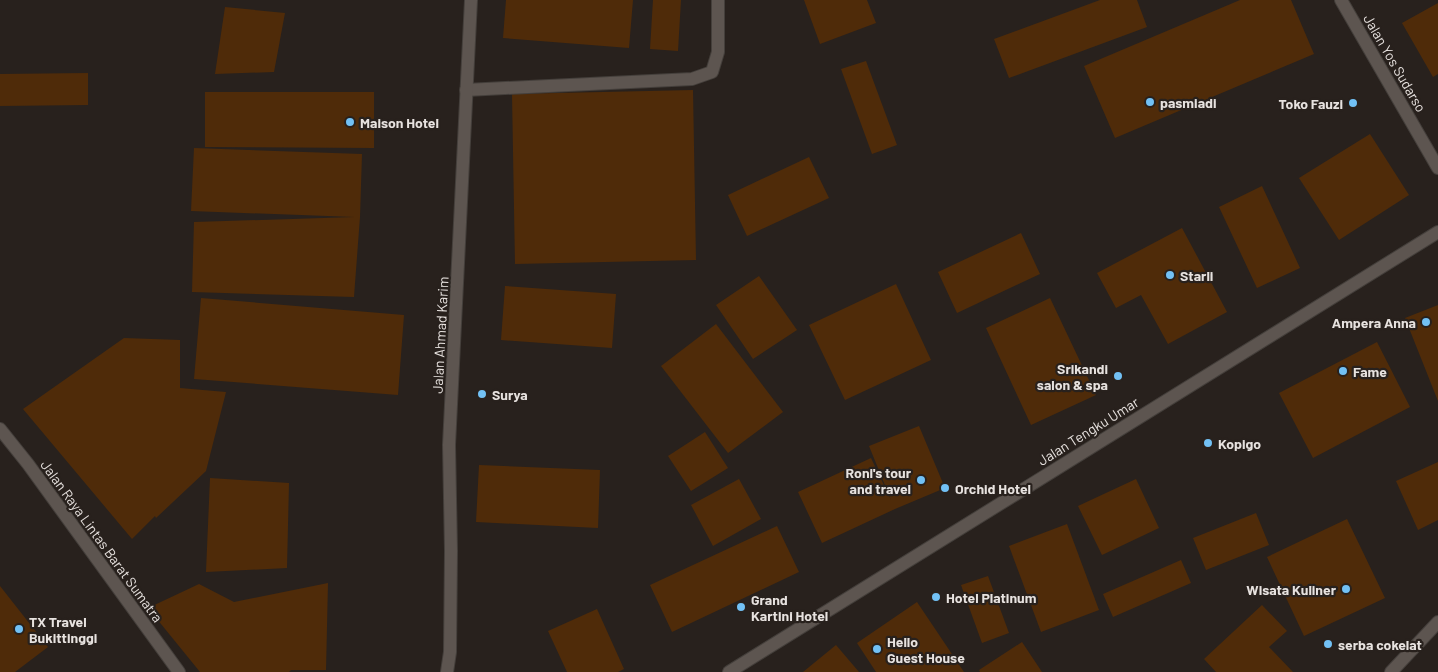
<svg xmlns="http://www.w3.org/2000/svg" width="1438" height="672" viewBox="0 0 1438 672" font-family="Barlow,sans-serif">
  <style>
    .building { fill: #4f2b09 }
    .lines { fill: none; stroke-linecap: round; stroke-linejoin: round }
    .pedestrian-casing { stroke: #443f3b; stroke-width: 14 }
    .tertiary-casing { stroke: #443f3b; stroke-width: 14 }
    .secondary-casing { stroke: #443f3b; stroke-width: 14 }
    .pedestrian { stroke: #5d5550; stroke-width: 12 }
    .tertiary { stroke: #5d5550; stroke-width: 12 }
    .secondary { stroke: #5d5550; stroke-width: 12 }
    .poi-dot { fill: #72c1f5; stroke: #28211d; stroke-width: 2 }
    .labels { text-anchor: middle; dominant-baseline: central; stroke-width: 4.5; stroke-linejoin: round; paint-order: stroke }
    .street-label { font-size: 14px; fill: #e7e2df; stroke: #28211d }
    .poi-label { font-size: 14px; font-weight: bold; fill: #e7e2df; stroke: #28211d; text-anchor: start }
  </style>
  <rect width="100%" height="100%" fill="#28211d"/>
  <g class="building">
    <path d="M 506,0 L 633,0 L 629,48 L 503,38 Z"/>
    <path d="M 653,0 L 681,0 L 678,51 L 650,49 Z"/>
    <path d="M 804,0 L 867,0 L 876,23 L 820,44 Z"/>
    <path d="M 1100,0 L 1137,0 L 1147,27 L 1009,78 L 994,39 Z"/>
    <path d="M 1240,0 L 1291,0 L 1314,54 L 1115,138 L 1084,66 Z"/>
    <path d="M 1438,3 L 1438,74 L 1433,77 L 1402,23 Z"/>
    <path d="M 225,7 L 285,13 L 274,72 L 215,74 Z"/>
    <path d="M 866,61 L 897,145 L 872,154 L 841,69 Z"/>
    <path d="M 88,73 L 88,105 L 0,106 L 0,74 Z"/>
    <path d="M 693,90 L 696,260 L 515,264 L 512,94 Z"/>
    <path d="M 205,92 L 374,92 L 374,148 L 205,147 Z"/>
    <path d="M 1370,134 L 1409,195 L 1339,240 L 1299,178 Z"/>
    <path d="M 194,148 L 362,154 L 360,217 L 354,297 L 192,292 L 194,222 L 354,217 L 191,211 Z"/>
    <path d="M 809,157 L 829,198 L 747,236 L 728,195 Z"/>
    <path d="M 1262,186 L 1300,268 L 1257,288 L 1219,207 Z"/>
    <path d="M 1182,228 L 1227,312 L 1168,344 L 1141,295 L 1116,308 L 1097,273 Z"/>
    <path d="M 1021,233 L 1040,274 L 957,313 L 938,272 Z"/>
    <path d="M 759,276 L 797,330 L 753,359 L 716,305 Z"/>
    <path d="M 896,284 L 931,360 L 845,400 L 809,325 Z"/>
    <path d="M 505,286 L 616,294 L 612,348 L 501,340 Z"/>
    <path d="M 201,298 L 404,315 L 398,395 L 194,379 Z"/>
    <path d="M 1050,298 L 1096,395 L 1031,425 L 986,328 Z"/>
    <path d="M 1438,305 L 1438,401 L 1405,318 Z"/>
    <path d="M 716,324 L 783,412 L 728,453 L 661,366 Z"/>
    <path d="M 124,338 L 180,340 L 180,388 L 226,392 L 206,471 L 156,518 L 155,516 L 132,539 L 23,409 Z"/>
    <path d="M 1377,342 L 1410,407 L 1313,458 L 1279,393 Z"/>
    <path d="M 919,426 L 945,488 L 895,509 L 822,543 L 798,492 L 871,458 L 891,500 L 869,446 Z"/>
    <path d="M 705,432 L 728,468 L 691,491 L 668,456 Z"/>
    <path d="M 1438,462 L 1438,520 L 1418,530 L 1396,481 Z"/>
    <path d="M 479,465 L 600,470 L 598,528 L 476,522 Z"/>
    <path d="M 210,478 L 289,483 L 287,568 L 206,572 Z"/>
    <path d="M 739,479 L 761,519 L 713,546 L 691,505 Z"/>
    <path d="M 1136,479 L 1159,528 L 1102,555 L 1078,506 Z"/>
    <path d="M 1256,513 L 1269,545 L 1206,570 L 1193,538 Z"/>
    <path d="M 1347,519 L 1385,598 L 1304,636 L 1267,557 Z"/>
    <path d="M 1067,524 L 1099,610 L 1041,632 L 1009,546 Z"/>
    <path d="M 777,526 L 799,572 L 672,632 L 650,585 Z"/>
    <path d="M 1181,560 L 1191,583 L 1113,617 L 1103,594 Z"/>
    <path d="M 988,576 L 1009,633 L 982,643 L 961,585 Z"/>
    <path d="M 328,583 L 326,670 L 291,670 L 289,672 L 200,672 L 148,608 L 199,584 L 234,602 Z"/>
    <path d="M 0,586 L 48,647 L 15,672 L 0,672 Z"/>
    <path d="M 917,602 L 964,672 L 876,672 L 857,643 Z"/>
    <path d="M 1262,605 L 1287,631 L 1269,647 L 1293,672 L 1216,672 L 1204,659 Z"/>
    <path d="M 597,609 L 624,669 L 618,672 L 567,672 L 548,631 Z"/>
    <path d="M 1022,642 L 1042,672 L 980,672 L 979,670 Z"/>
    <path d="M 836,645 L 859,672 L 803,672 Z"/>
  </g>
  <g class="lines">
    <defs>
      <path id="pedestrian" d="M 466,90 L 692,79 L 712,72 L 718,52 L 718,0"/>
      <g id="tertiary">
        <path d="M 1341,0 L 1438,168"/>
        <path d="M 0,429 L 28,464 L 179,672"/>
        <path d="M 1391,672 L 1438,622"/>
      </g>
      <g id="secondary">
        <path d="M 447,672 L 450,652 L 451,551 L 449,445 L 471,0"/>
        <path d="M 729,672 L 1438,232"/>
      </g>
    </defs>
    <use href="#pedestrian" class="pedestrian-casing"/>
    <use href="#tertiary" class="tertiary-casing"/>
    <use href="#secondary" class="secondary-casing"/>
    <use href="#pedestrian" class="pedestrian"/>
    <use href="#tertiary" class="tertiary"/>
    <use href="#secondary" class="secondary"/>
  </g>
  <g class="poi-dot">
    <circle cx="1150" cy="102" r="5"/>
    <circle cx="1353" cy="103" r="5"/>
    <circle cx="350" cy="122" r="5"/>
    <circle cx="1170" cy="275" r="5"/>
    <circle cx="1426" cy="322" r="5"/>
    <circle cx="1343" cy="371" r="5"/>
    <circle cx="1118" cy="376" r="5"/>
    <circle cx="482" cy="394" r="5"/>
    <circle cx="1208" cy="443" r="5"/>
    <circle cx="921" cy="480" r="5"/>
    <circle cx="945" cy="488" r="5"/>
    <circle cx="1346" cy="589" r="5"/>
    <circle cx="936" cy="597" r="5"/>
    <circle cx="741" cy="607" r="5"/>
    <circle cx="19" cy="629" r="5"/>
    <circle cx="1328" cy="644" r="5"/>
    <circle cx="877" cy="649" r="5"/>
  </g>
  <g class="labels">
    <g class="street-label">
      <text transform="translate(1395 63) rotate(60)">Jalan Yos Sudarso</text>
      <text transform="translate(440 335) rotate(-87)">Jalan Ahmad Karim</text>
      <text transform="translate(1088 431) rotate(-32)">Jalan Tengku Umar</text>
      <text transform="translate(102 541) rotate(54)">Jalan Raya Lintas Barat Sumatra</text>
    </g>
    <g class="poi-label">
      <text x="1160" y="102">pasmiadi</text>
      <text x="1343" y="103" text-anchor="end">Toko Fauzi</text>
      <text x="360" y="122">Maison Hotel</text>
      <text x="1180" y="275">Starli</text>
      <text x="1416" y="322" text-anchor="end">Ampera Anna</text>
      <text x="1108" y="368" text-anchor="end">Srikandi<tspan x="1108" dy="16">salon &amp; spa</tspan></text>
      <text x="1353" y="371">Fame</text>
      <text x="492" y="394">Surya</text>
      <text x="1218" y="443">Kopigo</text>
      <text x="911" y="472" text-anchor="end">Roni's tour<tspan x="911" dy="16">and travel</tspan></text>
      <text x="955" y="488">Orchid Hotel</text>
      <text x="1336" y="589" text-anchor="end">Wisata Kuliner</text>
      <text x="946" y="597">Hotel Platinum</text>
      <text x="751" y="599">Grand<tspan x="751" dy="16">Kartini Hotel</tspan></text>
      <text x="29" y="621">TX Travel<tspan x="29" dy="16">Bukittinggi</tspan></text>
      <text x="887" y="641">Hello<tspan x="887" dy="16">Guest House</tspan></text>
      <text x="1338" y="644">serba cokelat</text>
    </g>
  </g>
</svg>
